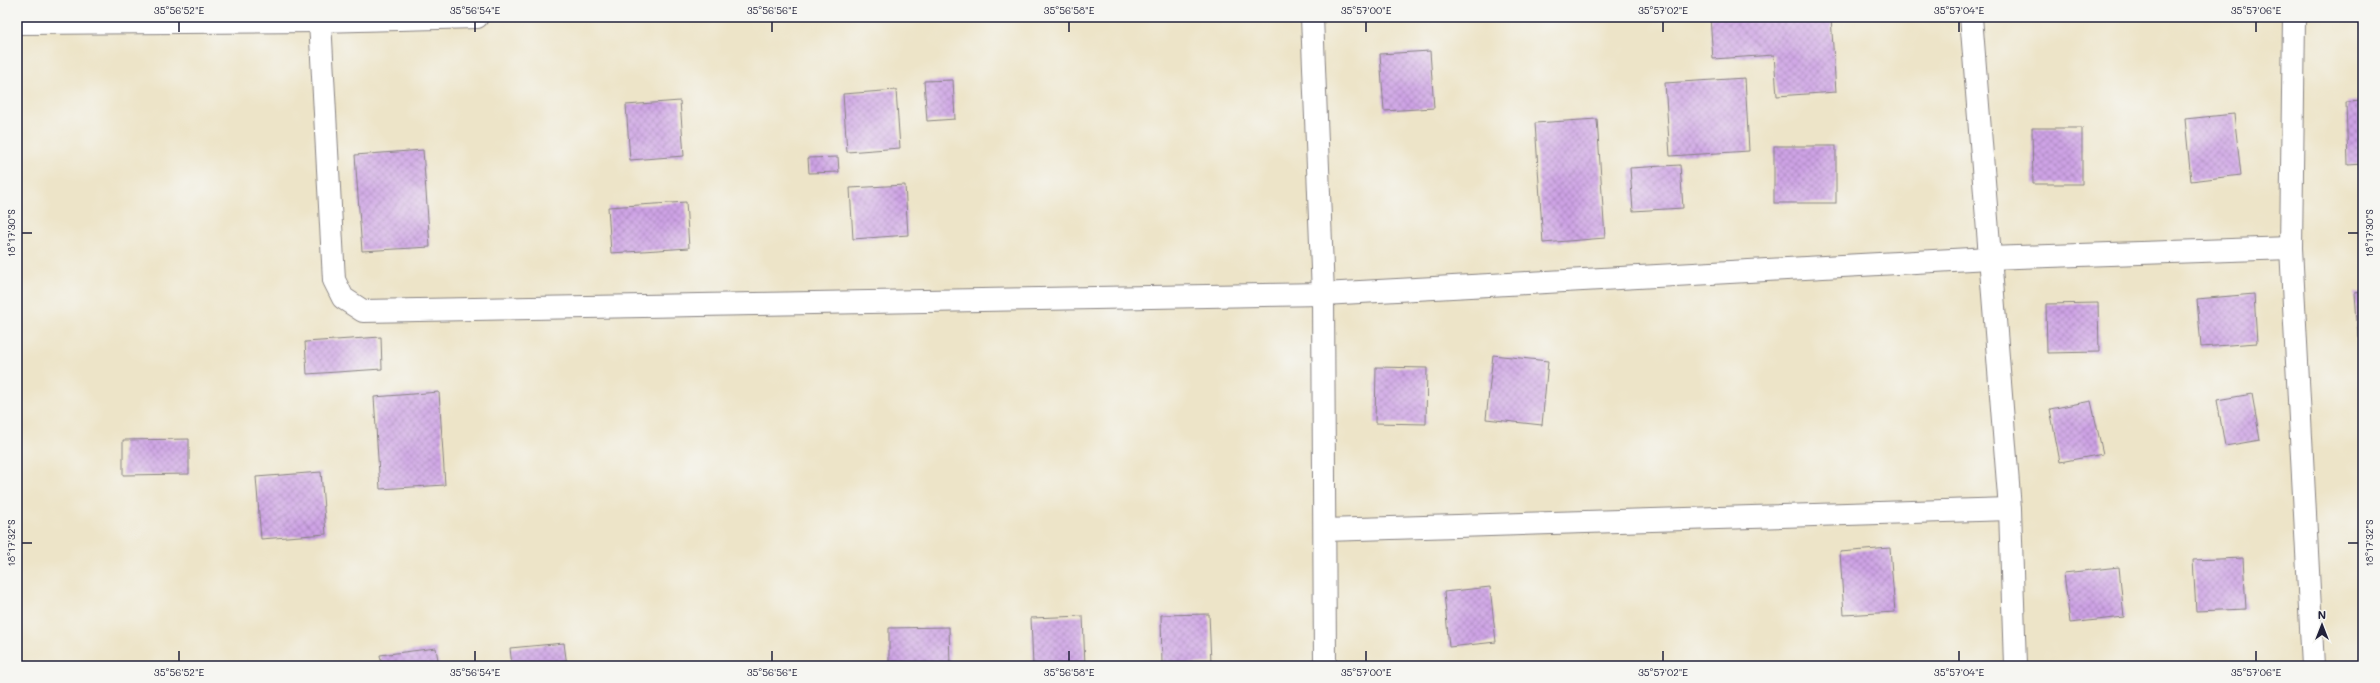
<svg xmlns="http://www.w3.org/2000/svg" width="2380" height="683" viewBox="0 0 2380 683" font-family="Mali,sans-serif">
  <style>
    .building { fill: url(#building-cross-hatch) }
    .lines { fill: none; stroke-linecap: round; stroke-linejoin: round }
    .minor-casing { stroke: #888382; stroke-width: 24 }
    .minor { stroke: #fff; stroke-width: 22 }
    .ticks { fill: none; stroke: #22223b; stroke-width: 1.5 }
    .neatline { fill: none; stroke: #22223b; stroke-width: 1.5 }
    .ticks-label { font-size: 10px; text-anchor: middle; fill: #22223b }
  </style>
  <defs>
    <pattern id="building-cross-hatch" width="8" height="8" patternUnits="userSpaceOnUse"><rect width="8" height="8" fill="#cea3e5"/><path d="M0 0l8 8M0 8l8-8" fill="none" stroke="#a784bb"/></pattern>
  </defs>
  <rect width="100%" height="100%" fill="#f6f6f2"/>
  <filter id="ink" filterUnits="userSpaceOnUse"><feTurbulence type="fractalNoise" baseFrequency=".025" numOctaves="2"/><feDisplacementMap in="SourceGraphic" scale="8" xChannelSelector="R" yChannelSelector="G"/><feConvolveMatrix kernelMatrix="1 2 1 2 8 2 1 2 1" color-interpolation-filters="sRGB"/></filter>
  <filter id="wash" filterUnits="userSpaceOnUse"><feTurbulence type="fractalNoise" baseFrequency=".012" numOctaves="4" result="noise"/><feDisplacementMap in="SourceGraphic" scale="16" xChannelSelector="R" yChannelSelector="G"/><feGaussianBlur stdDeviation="0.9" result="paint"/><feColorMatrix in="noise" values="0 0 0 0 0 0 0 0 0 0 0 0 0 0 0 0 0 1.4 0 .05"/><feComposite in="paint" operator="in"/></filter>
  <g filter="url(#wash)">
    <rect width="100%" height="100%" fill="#ede4c8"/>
    <g id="blocks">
      <g class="building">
        <path d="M 1710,17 L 1831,17 L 1836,92 L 1777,96 L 1774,55 L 1713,59 Z"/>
        <path d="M 1430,51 L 1434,108 L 1384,111 L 1380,54 Z"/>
        <path d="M 1745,78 L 1749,151 L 1670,156 L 1665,83 Z"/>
        <path d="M 953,80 L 955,119 L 927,121 L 924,81 Z"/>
        <path d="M 896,90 L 900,148 L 847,152 L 843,94 Z"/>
        <path d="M 680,101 L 684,156 L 630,160 L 626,105 Z"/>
        <path d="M 2363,101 L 2363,164 L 2348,165 L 2346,102 Z"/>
        <path d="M 2234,114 L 2241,175 L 2191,181 L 2185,119 Z"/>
        <path d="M 1597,119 L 1605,238 L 1543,243 L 1535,123 Z"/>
        <path d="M 2032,128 L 2082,128 L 2082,184 L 2033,184 Z"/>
        <rect x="1774" y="146" width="62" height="57"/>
        <path d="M 423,150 L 430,247 L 362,251 L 355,155 Z"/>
        <path d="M 838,157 L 839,172 L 809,173 L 808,158 Z"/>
        <path d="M 1680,165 L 1683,208 L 1633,211 L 1630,168 Z"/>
        <path d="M 905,185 L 908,235 L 853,239 L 850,188 Z"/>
        <path d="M 686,202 L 689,248 L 611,253 L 608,207 Z"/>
        <path d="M 2363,292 L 2363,336 L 2358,337 L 2355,293 Z"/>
        <path d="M 2254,294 L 2257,343 L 2201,347 L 2197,299 Z"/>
        <path d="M 2098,303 L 2099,352 L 2047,353 L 2046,304 Z"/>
        <path d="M 381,337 L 382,369 L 307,374 L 305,342 Z"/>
        <path d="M 1493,355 L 1548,361 L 1542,425 L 1486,419 Z"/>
        <path d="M 1376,367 L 1427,368 L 1426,424 L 1375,423 Z"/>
        <path d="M 439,392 L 445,485 L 380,489 L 374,397 Z"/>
        <path d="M 2252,394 L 2260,440 L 2225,446 L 2217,400 Z"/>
        <path d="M 2091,401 L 2103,454 L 2060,462 L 2050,409 Z"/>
        <path d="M 189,439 L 189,474 L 123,475 L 123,440 Z"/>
        <path d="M 321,472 L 326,534 L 261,539 L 256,477 Z"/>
        <path d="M 1890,548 L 1895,612 L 1844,615 L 1840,552 Z"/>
        <path d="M 2243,558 L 2246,609 L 2196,611 L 2193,560 Z"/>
        <path d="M 2119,567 L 2124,617 L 2070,623 L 2064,573 Z"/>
        <path d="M 1490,587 L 1496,642 L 1449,647 L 1444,592 Z"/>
        <path d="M 1209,614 L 1211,663 L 1162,665 L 1161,615 Z"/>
        <path d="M 1083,616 L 1085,666 L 1033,666 L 1031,618 Z"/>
        <path d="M 949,627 L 950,666 L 889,666 L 889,628 Z"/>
        <path d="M 564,643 L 567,666 L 512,666 L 510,648 Z"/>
        <path d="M 436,648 L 439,666 L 382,666 L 380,655 Z"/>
      </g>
    </g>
  </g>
  <g filter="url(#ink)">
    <use href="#blocks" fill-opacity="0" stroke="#888382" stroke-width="1"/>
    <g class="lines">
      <defs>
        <g id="minor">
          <path d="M 1312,17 L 1323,294 L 1325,666"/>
          <path d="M 1971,17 L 2010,509 L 2015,666"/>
          <path d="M 2294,17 L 2291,248 L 2313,666"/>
          <path d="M 320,21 L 334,280 L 343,298 L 363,311 L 1323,294 L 1989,258 L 2291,248"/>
          <path d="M 17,23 L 320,21 L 477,17"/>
          <path d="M 1325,530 L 2010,509"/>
        </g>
      </defs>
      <use href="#minor" class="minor-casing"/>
      <use href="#minor" class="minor"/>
    </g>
  </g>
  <path class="ticks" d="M 179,22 L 179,32M 475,22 L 475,32M 772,22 L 772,32M 1069,22 L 1069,32M 1366,22 L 1366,32M 1663,22 L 1663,32M 1959,22 L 1959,32M 2256,22 L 2256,32M 22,233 L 32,233M 2348,233 L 2358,233M 22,543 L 32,543M 2348,543 L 2358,543M 179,651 L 179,661M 475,651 L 475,661M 772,651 L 772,661M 1069,651 L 1069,661M 1366,651 L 1366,661M 1663,651 L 1663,661M 1959,651 L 1959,661M 2256,651 L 2256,661"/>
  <rect width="2380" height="683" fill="none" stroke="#f6f6f2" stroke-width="44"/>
  <g transform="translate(2322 625)" stroke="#f6f6f2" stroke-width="3" paint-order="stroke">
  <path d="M0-3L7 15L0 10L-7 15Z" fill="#22223b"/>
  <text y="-6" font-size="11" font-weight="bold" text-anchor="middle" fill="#22223b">N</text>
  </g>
  <rect x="22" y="22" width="2336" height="639" class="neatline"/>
  <g class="ticks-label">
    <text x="179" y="14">35°56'52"E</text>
    <text x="475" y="14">35°56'54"E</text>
    <text x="772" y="14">35°56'56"E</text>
    <text x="1069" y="14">35°56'58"E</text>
    <text x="1366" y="14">35°57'00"E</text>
    <text x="1663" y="14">35°57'02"E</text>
    <text x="1959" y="14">35°57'04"E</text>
    <text x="2256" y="14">35°57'06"E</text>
    <text transform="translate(11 233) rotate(-90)" y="4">18°17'30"S</text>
    <text transform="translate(2369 233) rotate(-90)" y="4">18°17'30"S</text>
    <text transform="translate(11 543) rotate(-90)" y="4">18°17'32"S</text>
    <text transform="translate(2369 543) rotate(-90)" y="4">18°17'32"S</text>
    <text x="179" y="676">35°56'52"E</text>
    <text x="475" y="676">35°56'54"E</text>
    <text x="772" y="676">35°56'56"E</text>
    <text x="1069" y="676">35°56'58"E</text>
    <text x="1366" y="676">35°57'00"E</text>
    <text x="1663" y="676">35°57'02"E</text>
    <text x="1959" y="676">35°57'04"E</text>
    <text x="2256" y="676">35°57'06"E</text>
  </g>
</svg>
